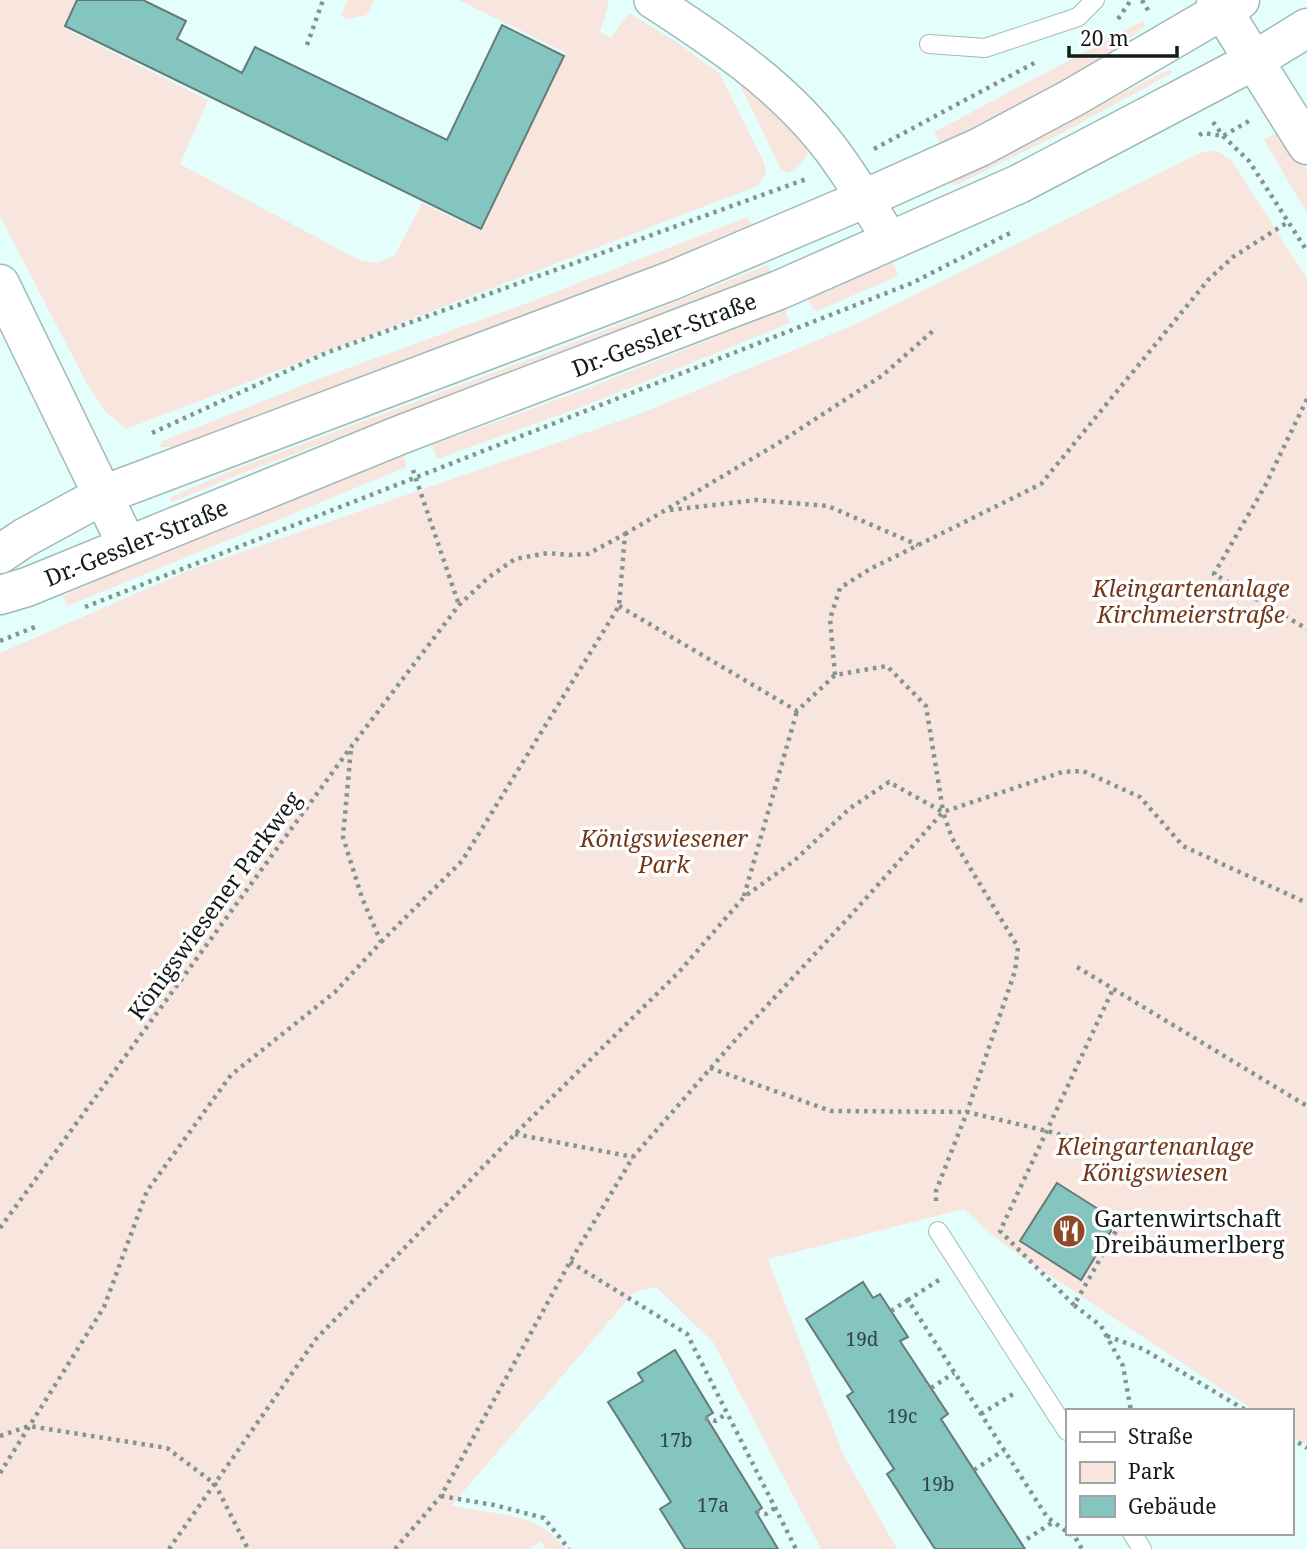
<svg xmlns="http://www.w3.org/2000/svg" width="1307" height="1549" viewBox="0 0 1307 1549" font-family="'Noto Serif',serif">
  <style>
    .green { fill: #f8e5dd }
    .building { fill: #85c5c0; stroke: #647b79; stroke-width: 2 }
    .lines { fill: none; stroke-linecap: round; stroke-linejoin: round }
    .lane-casing { stroke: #a1bab8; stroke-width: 20 }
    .street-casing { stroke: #a1bab8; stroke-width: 38 }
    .secondary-casing { stroke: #a1bab8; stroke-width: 41 }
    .highway-casing { stroke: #a1bab8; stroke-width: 41 }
    .path { stroke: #839593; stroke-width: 4.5; stroke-dasharray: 3.5 5; stroke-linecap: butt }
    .lane { stroke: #fff; stroke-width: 18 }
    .street { stroke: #fff; stroke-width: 35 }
    .secondary { stroke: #fff; stroke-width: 38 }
    .highway { stroke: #fff; stroke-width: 38 }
    .labels { text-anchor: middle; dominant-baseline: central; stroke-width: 7; stroke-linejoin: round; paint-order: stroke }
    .number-label { font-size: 19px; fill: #304644 }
    .street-label { font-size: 23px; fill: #131c1b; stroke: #fff }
    .park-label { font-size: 23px; font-style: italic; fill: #733618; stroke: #fff }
    .poi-label { font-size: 23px; fill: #131c1b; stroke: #fff; text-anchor: start }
  </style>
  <rect width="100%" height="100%" fill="#e4fefb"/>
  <g class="green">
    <path d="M 0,0 L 85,0 L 70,31 L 208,100 L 180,164 L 359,260 L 378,263 L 395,255 L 422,203 L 481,231 L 566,53 L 459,0 L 605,0 L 609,2 L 600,32 L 611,38 L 629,13 L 675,41 L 720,74 L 764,163 L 766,174 L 757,186 L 126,429 L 106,412 L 87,384 L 0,216 Z"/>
    <path d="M 347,0 L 375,0 L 366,15 L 349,19 L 341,16 Z"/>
    <path d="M 1143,21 L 1145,26 L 1109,56 L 941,145 L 934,132 Z"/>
    <path d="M 1170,69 L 1172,73 L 1064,132 L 954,186 L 952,181 Z"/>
    <path d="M 739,83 L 801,135 L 809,147 C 807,159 798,168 787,173 L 781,169 Z"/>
    <path d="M 1281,130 L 1307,170 L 1307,213 L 1264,140 Z"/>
    <path d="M 1218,151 L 1232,161 L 1307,279 L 1307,1445 L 1291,1435 L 1291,1411 L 1255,1411 L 1026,1260 L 992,1235 L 964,1209 L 768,1259 L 842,1452 L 897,1549 L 821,1549 L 713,1342 L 656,1287 L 634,1292 L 452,1505 C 491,1516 539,1510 565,1549 L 546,1549 L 541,1541 L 529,1549 L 0,1549 L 0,653 L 190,570 L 637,415 L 854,325 L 1202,152 Z"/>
    <path d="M 747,217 L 753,228 L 752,231 L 182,447 L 160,447 L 162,441 L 332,374 L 541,298 Z"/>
    <path d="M 893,262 L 898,276 L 817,311 L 813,309 L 808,299 Z"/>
    <path d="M 768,265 L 771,272 L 694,304 L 238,475 L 172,502 L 169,498 L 235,469 L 560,348 Z"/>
    <path d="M 785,309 L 790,323 L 587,405 L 437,459 L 432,445 L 581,391 Z"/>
    <path d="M 403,456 L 407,467 L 67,606 L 63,596 L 181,543 Z"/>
  </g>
  <g class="building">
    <path d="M 77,0 L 143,0 L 186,21 L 177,39 L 242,73 L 255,47 L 447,140 L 502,25 L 564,56 L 481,229 L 65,26 Z"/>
    <path d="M 1057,1183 L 1117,1221 L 1081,1280 L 1020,1241 Z"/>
    <path d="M 863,1282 L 873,1298 L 880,1294 L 908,1337 L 900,1341 L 948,1414 L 941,1419 L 1025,1549 L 935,1549 L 887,1474 L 894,1469 L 847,1396 L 853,1392 L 806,1319 Z"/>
    <path d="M 675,1350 L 713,1413 L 706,1417 L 762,1508 L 756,1512 L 778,1549 L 685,1549 L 660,1509 L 671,1502 L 608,1402 L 643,1381 L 638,1373 Z"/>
  </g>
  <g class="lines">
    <defs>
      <g id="lane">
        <path d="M 929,44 L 985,48 L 1078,17 L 1095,0"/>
        <path d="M 938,1231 L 1067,1431"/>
        <path d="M 1132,1533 L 1142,1549"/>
      </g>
      <path id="street" d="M 652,0 C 712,39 776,81 822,138 C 848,169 868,206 891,240"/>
      <g id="secondary">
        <path d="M 1216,0 L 1307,145"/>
        <path d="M 0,554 L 24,538 L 103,495 L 673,280 L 864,199 L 980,147 L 1072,98 L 1240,0"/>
        <path d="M 0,595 L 27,587 L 400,435 L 779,290 L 1019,184 L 1255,60 L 1307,28"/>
      </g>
      <path id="highway" d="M 0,284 L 127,545"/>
    </defs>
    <use href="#lane" class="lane-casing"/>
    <use href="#street" class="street-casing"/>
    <use href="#secondary" class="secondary-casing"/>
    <use href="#highway" class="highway-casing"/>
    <g class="path">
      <path d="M 1142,0 L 1149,12"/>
      <path d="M 1118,19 L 1131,0"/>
      <path d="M 307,45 L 323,0"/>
      <path d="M 1213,122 L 1223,136 L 1249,161 L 1307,251"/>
      <path d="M 1199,135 L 1203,133 L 1223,136 L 1249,121"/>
      <path d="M 874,149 L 1036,62"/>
      <path d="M 1307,399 L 1265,486 L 1214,574 L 1307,629"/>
      <path d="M 152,433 L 326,353 L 809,178"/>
      <path d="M 413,470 L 459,605"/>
      <path d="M 670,510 L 757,500 L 828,506 L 918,545"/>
      <path d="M 625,534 L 777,444 L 883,375 L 934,330"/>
      <path d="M 619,606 L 797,711 L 835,675 L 887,666 L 926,706 L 943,811"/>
      <path d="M 85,607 L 912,283 L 1014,231"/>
      <path d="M 0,641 L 35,627"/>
      <path d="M 835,675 L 830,619 L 840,588 L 870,569 L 1041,484 L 1209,279 L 1233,257 L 1288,222"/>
      <path d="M 744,896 L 797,711"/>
      <path d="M 1077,967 L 1307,1106"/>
      <path d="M 710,1068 L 831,1111 L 967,1112 L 1047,1131 L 1092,1143 L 1111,1170"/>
      <path d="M 515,1134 L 633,1157"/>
      <path d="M 1120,1224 L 1074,1305 L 1101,1326 L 1123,1366 L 1131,1411"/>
      <path d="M 0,1228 L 351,747 L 459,605 L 489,577 L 515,559 L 548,553 L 569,555 L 588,554 L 625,534 L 619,606 L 462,861 L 381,942"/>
      <path d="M 570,1262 L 687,1334 L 796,1549"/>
      <path d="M 939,1280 L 908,1300 L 1047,1517 L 1067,1532"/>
      <path d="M 1074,1305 L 1000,1231 L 1113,989"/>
      <path d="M 891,1311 L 908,1300"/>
      <path d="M 1107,1336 L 1143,1349 L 1247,1411"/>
      <path d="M 931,1388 L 954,1373"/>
      <path d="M 981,1414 L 1013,1394"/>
      <path d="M 705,1418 L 716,1421 L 727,1413"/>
      <path d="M 0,1436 L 29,1426 L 167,1448 L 215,1484 L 248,1549"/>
      <path d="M 1291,1438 L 1307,1448"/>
      <path d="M 974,1470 L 1004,1450"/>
      <path d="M 0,1473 L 104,1307 L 147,1191 L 231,1075 L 335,992 L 381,942 L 362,898 L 343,837 L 351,748"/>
      <path d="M 441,1496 L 494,1505 L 544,1518 L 569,1549"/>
      <path d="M 756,1512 L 766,1514 L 775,1508"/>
      <path d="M 1069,1533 L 1075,1537 L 1082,1549"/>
      <path d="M 1027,1539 L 1053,1522"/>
      <path d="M 169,1549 L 316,1339 L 515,1134 L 679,972 L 744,897 L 794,861 L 849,809 L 889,782 L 943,812 L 952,838 L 1018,947 L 1015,971 L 967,1112 L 936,1191 L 936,1206"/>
      <path d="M 395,1549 L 441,1496 L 570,1262 L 633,1157 L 737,1038 L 851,915 L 943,812 L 1062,772 L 1083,771 L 1140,797 L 1183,846 L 1307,903"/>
    </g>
    <use href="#lane" class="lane"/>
    <use href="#street" class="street"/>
    <use href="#secondary" class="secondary"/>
    <use href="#highway" class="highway"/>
  </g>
  <defs>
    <symbol id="restaurant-disc" viewBox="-11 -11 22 22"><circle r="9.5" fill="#904827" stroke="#fff"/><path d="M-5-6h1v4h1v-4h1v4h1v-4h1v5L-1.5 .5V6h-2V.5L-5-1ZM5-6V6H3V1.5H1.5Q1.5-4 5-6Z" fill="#fff"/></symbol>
  </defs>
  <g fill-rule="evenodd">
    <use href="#restaurant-disc" x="1050" y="1212" width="38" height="38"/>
  </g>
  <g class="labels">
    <g class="number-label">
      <text x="862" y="1339">19d</text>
      <text x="902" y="1416">19c</text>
      <text x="676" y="1440">17b</text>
      <text x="938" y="1484">19b</text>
      <text x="713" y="1505">17a</text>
    </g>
    <g class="street-label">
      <text transform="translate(664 334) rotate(-21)">Dr.-Gessler-Straße</text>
      <text transform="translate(136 542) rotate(-22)">Dr.-Gessler-Straße</text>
      <text transform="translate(214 905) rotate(-54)">Königswiesener Parkweg</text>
    </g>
    <g class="park-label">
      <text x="1191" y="588">Kleingartenanlage<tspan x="1191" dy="26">Kirchmeierstraße</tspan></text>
      <text x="664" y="838">Königswiesener<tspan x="664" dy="26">Park</tspan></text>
      <text x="1155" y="1146">Kleingartenanlage<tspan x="1155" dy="26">Königswiesen</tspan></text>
    </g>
    <g class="poi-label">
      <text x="1094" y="1218">Gartenwirtschaft<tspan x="1094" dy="26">Dreibäumerlberg</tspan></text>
    </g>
  </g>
  <rect x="1066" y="1409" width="228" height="126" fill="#ffffff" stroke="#a1a4a4" stroke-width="2"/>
  <rect x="1080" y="1432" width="35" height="10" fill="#ffffff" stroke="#a1a4a4" stroke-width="2"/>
  <text x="1128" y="1444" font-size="21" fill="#131c1b">Straße</text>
  <rect x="1080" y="1462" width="35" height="21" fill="#f8e5dd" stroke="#a1a4a4" stroke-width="2"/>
  <text x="1128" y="1479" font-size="21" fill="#131c1b">Park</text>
  <rect x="1080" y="1496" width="35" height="21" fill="#85c5c0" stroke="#a1a4a4" stroke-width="2"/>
  <text x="1128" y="1514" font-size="21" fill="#131c1b">Gebäude</text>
  <path d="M1069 46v10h108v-10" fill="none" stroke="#131c1b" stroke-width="3.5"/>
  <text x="1080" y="46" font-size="21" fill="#131c1b" stroke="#ffffff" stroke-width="5" paint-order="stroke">20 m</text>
</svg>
